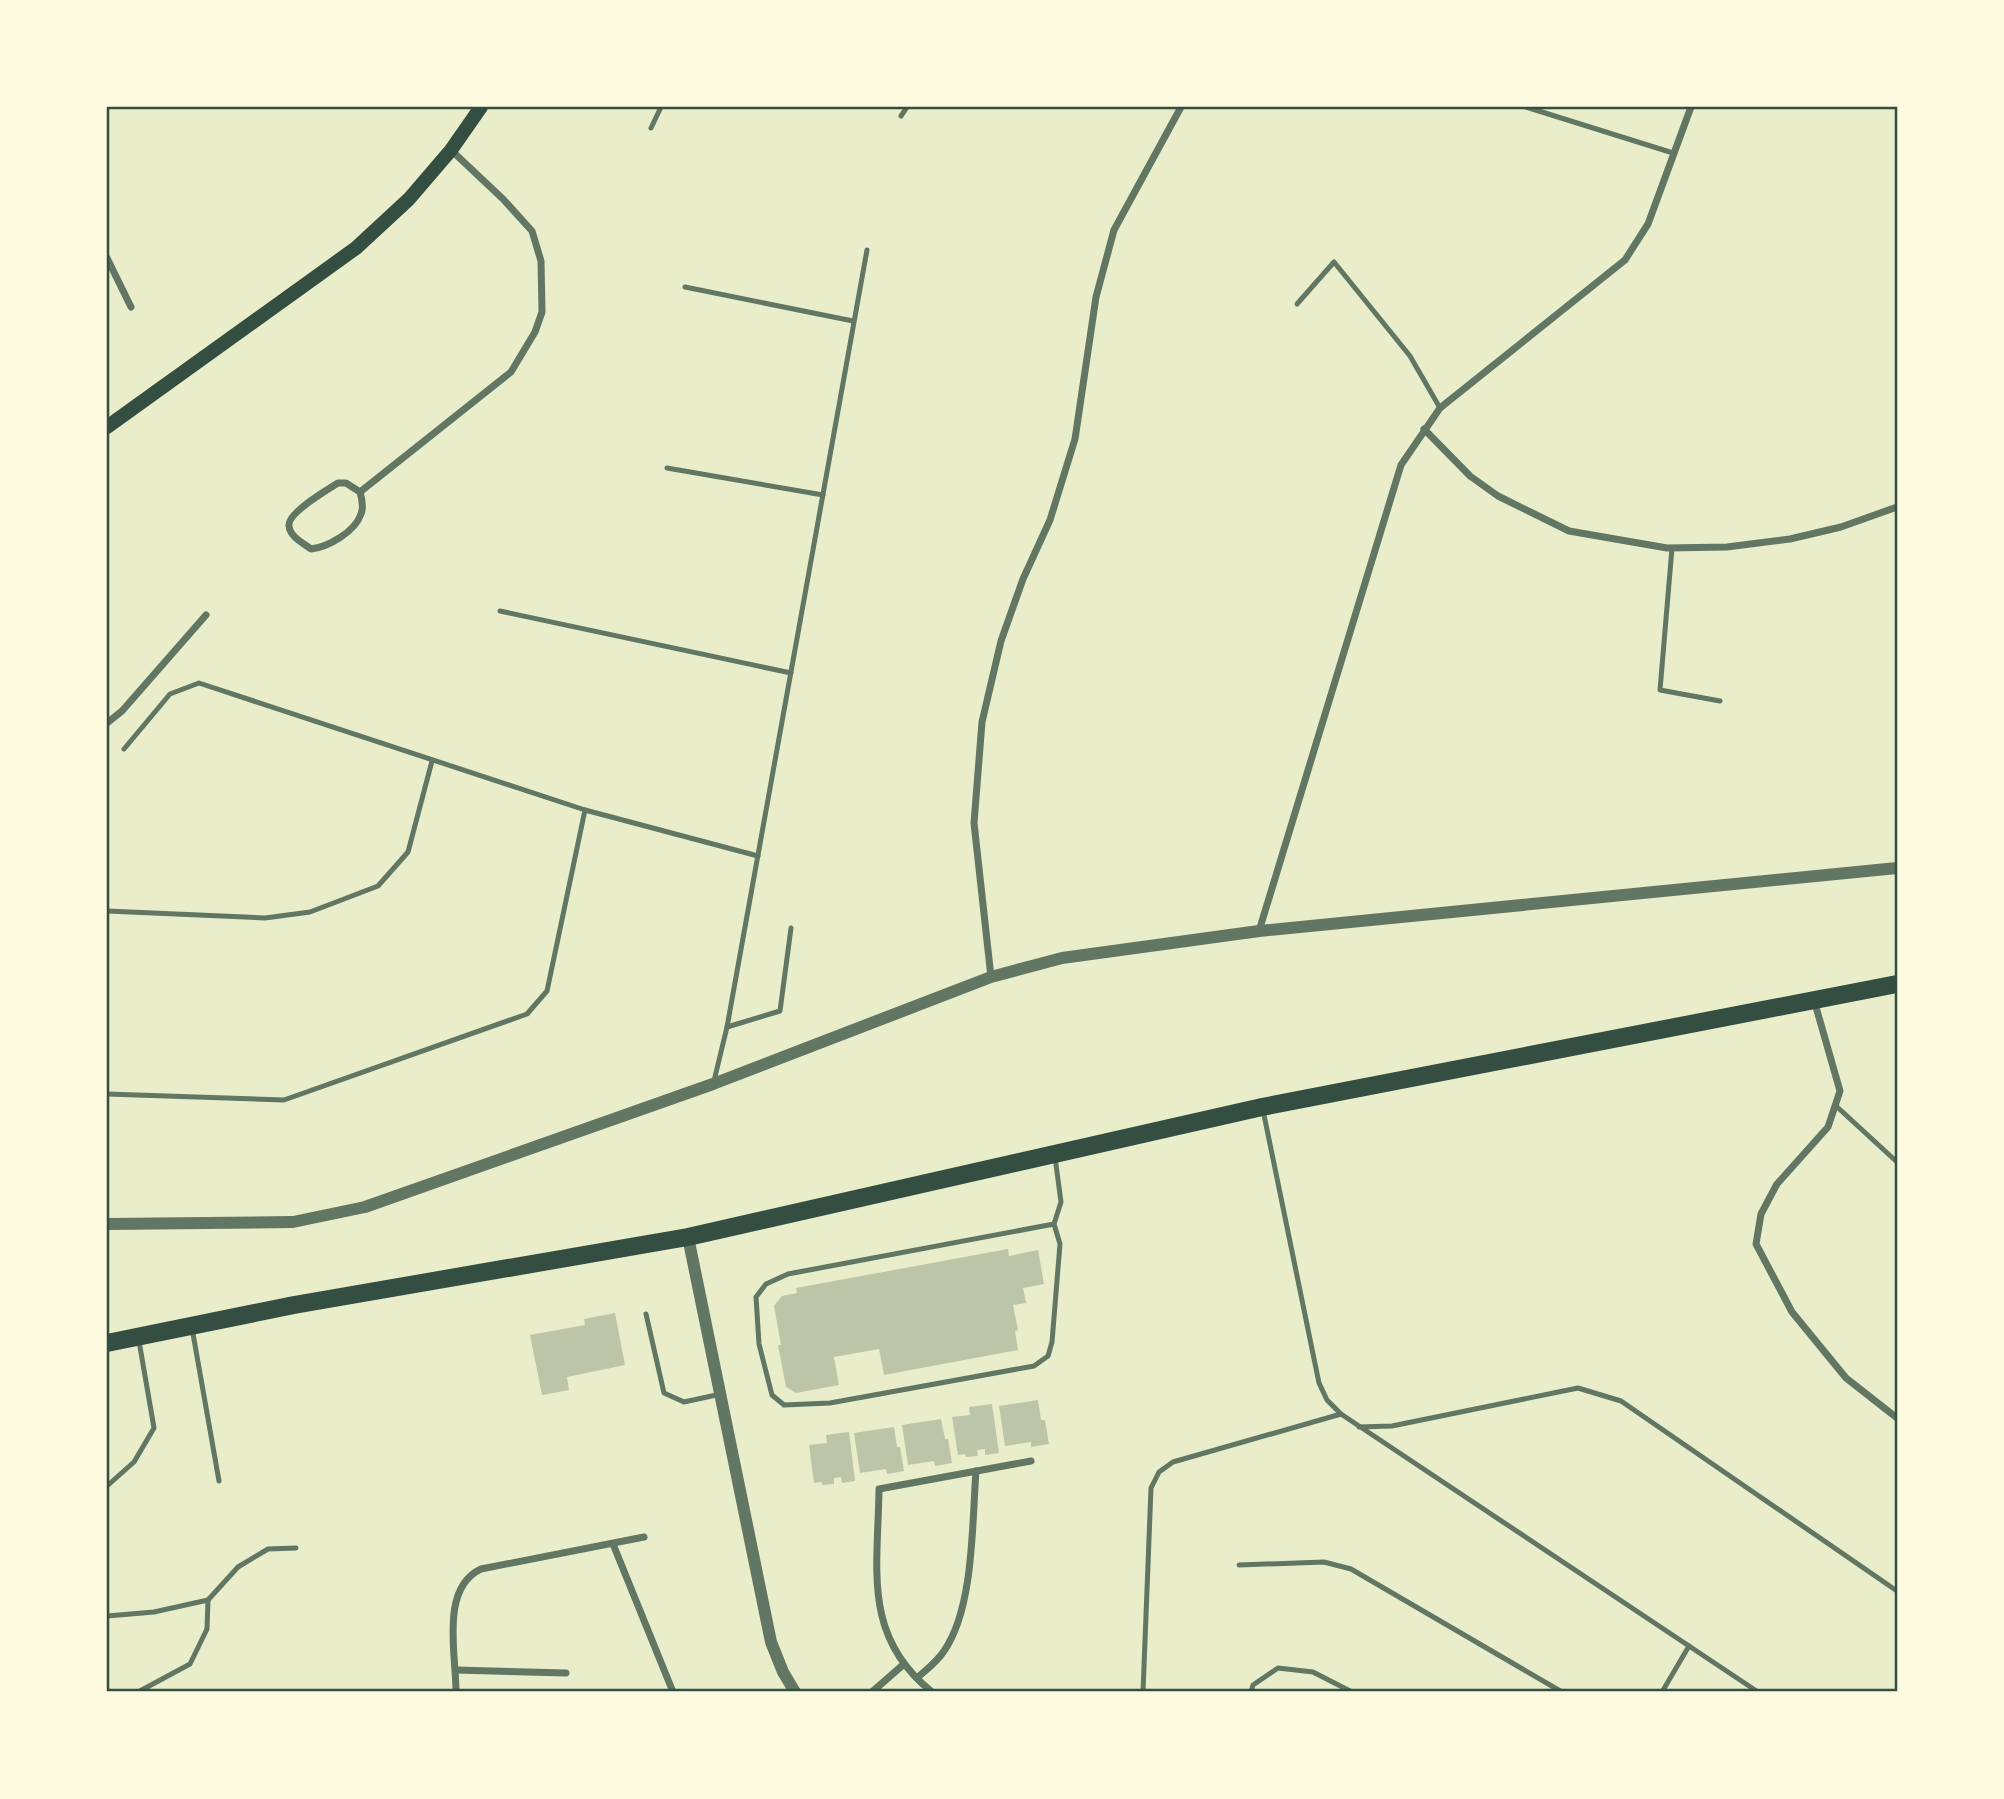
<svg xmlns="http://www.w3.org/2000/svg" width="2004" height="1799" viewBox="0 0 2004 1799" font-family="'Roboto Condensed',sans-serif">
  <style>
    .building { fill: #bcc5a7 }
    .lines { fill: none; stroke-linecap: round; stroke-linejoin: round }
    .service { stroke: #617663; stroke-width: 5 }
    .minor { stroke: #617663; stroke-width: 7 }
    .tertiary { stroke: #617663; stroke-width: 12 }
    .secondary { stroke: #344e41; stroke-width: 14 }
    .primary { stroke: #344e41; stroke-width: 18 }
    .neatline { fill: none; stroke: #344e41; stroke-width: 2.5 }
  </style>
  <rect width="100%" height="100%" fill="#e9edc9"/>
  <g class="building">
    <path d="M 1008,1249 L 1009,1256 L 1038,1250 L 1044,1284 L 1023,1288 L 1026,1303 L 1013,1305 L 1018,1330 L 1015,1331 L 1018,1350 L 884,1375 L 879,1349 L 834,1357 L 839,1385 L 796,1393 L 786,1387 L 778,1345 L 781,1345 L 774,1306 L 782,1296 L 797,1293 L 796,1288 Z"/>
    <path d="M 615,1313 L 625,1365 L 567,1377 L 569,1390 L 542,1395 L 530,1335 L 585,1325 L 584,1319 Z"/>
    <path d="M 1038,1400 L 1041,1420 L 1045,1420 L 1049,1444 L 1031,1447 L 1031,1442 L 1005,1446 L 999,1406 Z"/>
    <path d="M 992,1404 L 999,1453 L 985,1455 L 985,1449 L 977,1450 L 978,1456 L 966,1457 L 965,1454 L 958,1455 L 952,1417 L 970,1415 L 969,1407 Z"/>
    <path d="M 941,1419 L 945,1439 L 948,1439 L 952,1463 L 935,1466 L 934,1461 L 908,1465 L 902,1425 Z"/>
    <path d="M 894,1427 L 897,1447 L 900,1447 L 904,1471 L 887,1474 L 886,1469 L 860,1473 L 854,1433 Z"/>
    <path d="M 849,1432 L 855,1481 L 842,1483 L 841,1477 L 834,1478 L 834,1484 L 822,1485 L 822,1482 L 814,1483 L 809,1445 L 827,1443 L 826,1435 Z"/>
  </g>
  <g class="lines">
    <g class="service">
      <path d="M 1526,107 L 1673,153"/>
      <path d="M 901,116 L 907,107"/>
      <path d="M 651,128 L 661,107"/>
      <path d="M 685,287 L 853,321"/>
      <path d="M 1297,304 L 1334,262 L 1410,356 L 1440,408"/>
      <path d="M 667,468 L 823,495"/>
      <path d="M 1672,548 L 1660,690 L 1720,701"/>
      <path d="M 500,611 L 791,673"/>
      <path d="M 124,749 L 170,694 L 199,683 L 585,810 L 758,856"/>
      <path d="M 107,911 L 265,918 L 310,912 L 378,886 L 408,852 L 432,761"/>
      <path d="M 727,1027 L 780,1011 L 791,928"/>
      <path d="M 714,1081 L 727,1027 L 867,250"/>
      <path d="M 107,1094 L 284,1100 L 527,1014 L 547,991 L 585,810"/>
      <path d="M 1835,1105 L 1897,1162"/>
      <path d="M 1263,1110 L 1319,1383 L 1327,1400 L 1341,1414"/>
      <path d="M 1054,1224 L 788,1274 L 766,1284 L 756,1297 L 759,1344 L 772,1395 L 784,1405 L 830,1403 L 1034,1366 L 1048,1356 L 1052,1342 L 1060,1244 L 1054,1224 L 1061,1202 L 1055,1157"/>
      <path d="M 646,1314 L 664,1393 L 684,1402 L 721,1394"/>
      <path d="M 192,1328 L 219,1481"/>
      <path d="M 1359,1427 L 1392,1426 L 1578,1388 L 1621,1401 L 1897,1591"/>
      <path d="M 107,1486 L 134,1462 L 154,1428 L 139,1341"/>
      <path d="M 1239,1565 L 1324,1562 L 1351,1569 L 1562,1692"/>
      <path d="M 107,1616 L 154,1612 L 208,1600 L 238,1567 L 268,1549 L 296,1548"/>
      <path d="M 138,1692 L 190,1664 L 207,1629 L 208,1600"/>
      <path d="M 1143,1692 L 1151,1488 L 1159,1472 L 1173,1462 L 1341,1414 L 1758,1692"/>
      <path d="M 1251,1692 L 1253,1685 L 1278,1668 L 1313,1672 L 1352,1692"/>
      <path d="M 1662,1692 L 1689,1646"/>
    </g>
    <g class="minor">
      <path d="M 107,258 L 131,307"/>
      <path d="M 1424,429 L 1470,476 L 1498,496 L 1569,531 L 1667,548 L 1727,547 L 1790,539 L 1841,527 L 1897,507"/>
      <path d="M 360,492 C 362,499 364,507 361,514 C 355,532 328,547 311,549 C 303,543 290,537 289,526 C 287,513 327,490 338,483 L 346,483 L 360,492 L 511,372 L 535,332 L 542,312 L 541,261 L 532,231 L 503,199 L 451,150"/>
      <path d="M 107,723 L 122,711 L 206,615"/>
      <path d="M 1259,931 L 1401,465 L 1440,408 L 1625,260 L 1648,224 L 1691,107"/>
      <path d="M 991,977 L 974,823 L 982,722 L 1001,641 L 1023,579 L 1050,520 L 1075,439 L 1096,297 L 1114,230 L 1181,107"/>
      <path d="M 1814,1000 L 1840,1091 L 1828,1127 L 1777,1184 L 1761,1214 L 1756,1244 L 1792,1312 L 1846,1378 L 1897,1418"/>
      <path d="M 613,1544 L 673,1692"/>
      <path d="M 456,1670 L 566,1673"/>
      <path d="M 917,1678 C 926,1670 937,1662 944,1651 C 974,1608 972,1523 976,1471"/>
      <path d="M 456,1692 C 456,1654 440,1588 481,1569 L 644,1537"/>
      <path d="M 872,1692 L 904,1664"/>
      <path d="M 932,1692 C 862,1636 878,1569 879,1489 L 1031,1461"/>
    </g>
    <g class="tertiary">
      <path d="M 107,1224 L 293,1222 L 365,1207 L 713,1084 L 991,977 L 1062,958 L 1259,931 L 1897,868"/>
      <path d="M 688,1237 L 771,1642 L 783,1672 L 795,1692"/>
    </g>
    <path class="secondary" d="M 107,427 L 356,248 L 409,199 L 451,150 L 481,107"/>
    <path class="primary" d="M 107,1343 L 294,1305 L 688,1237 L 1262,1107 L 1897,984"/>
  </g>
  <rect width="2004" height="1799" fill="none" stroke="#fefae0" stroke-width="217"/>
  <rect x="108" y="108" width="1788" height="1582" class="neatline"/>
</svg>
